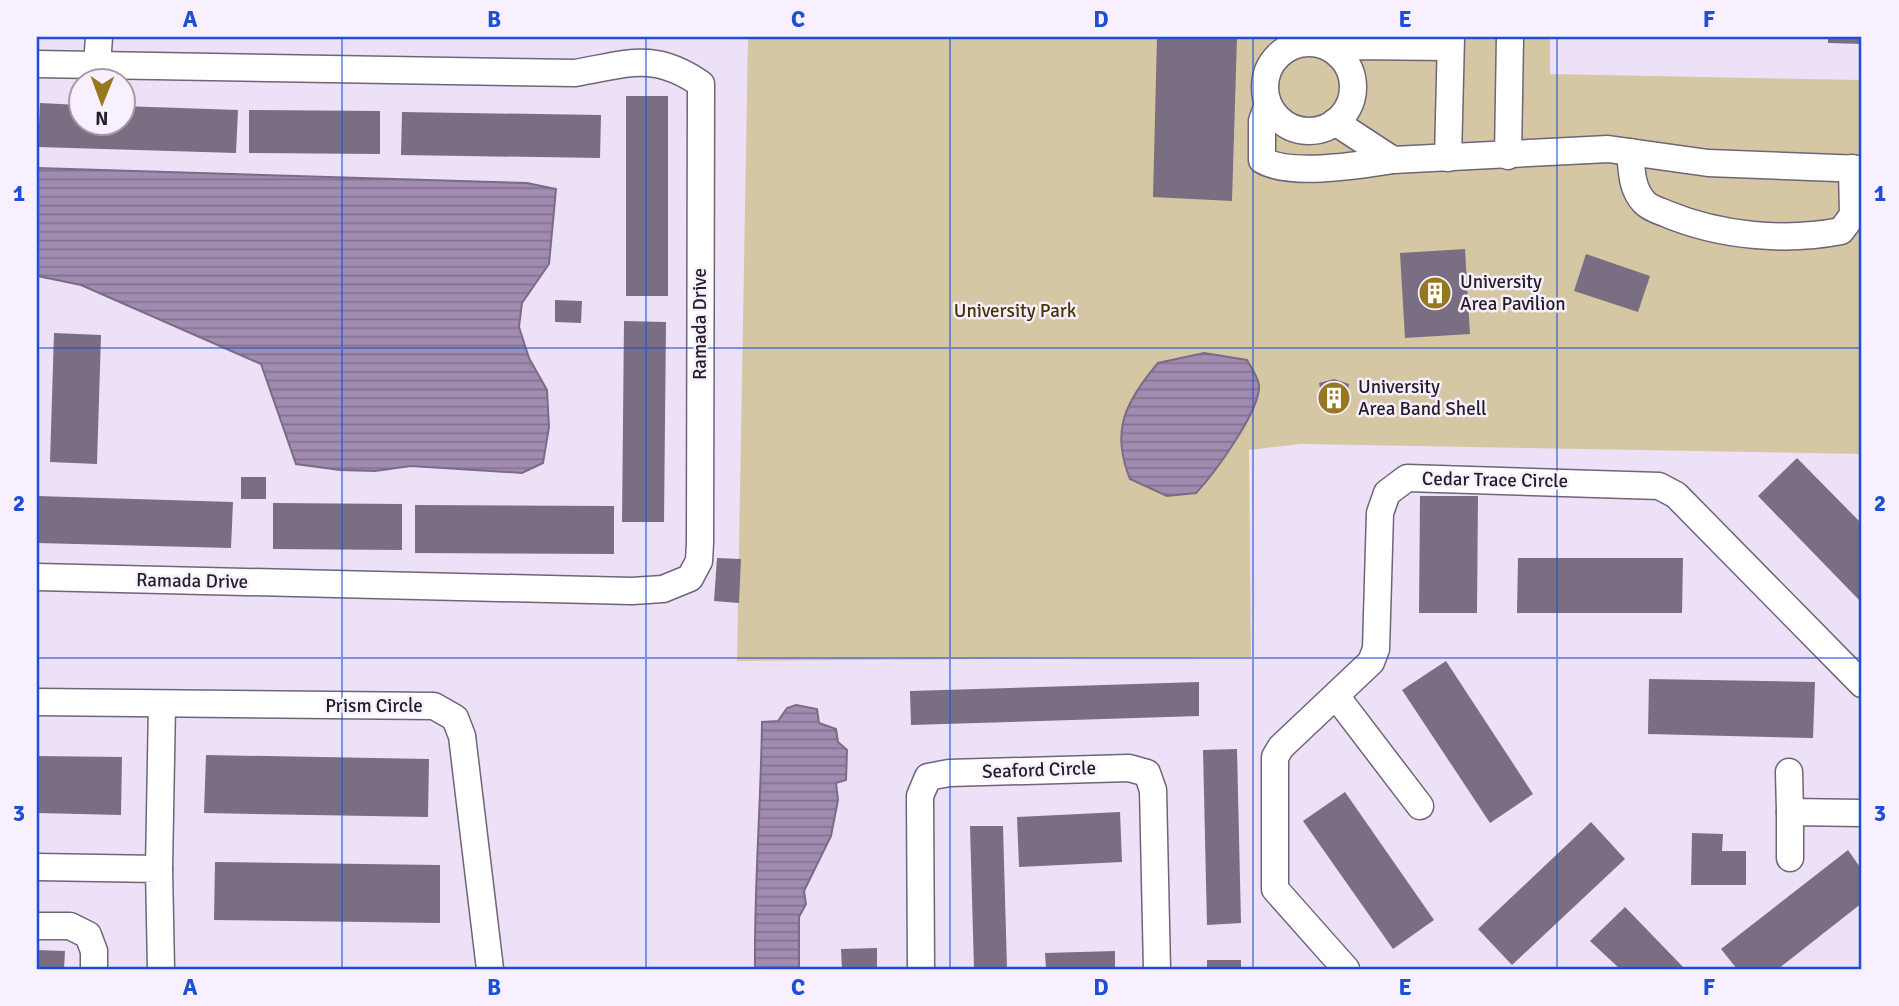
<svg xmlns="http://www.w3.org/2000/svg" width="1899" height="1006" viewBox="0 0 1899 1006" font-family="Signika,sans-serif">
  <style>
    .park { fill: #d6c7a4 }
    .water { fill: url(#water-rules); stroke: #7a6b87; stroke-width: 2 }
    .building { fill: #796e82 }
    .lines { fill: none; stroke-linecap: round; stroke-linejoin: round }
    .minor-casing { stroke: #6f6478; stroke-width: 29 }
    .minor { stroke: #fff; stroke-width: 26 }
    .grid { fill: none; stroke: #1d4ed8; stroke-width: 2; stroke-opacity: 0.55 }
    .labels { text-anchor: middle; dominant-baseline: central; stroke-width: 5; stroke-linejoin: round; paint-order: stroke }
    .poi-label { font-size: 19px; fill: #231e27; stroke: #f8f0fe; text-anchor: start }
    .park-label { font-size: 19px; fill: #453300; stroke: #f8f0fe }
    .street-label { font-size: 19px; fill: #231e27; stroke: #f8f0fe }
    .neatline { fill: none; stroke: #1d4ed8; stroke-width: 2.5 }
    .grid-label { font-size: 23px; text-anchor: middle; font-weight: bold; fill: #1d4ed8 }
  </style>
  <defs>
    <pattern id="water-rules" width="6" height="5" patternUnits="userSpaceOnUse" patternTransform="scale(1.75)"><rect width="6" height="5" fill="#a08cb0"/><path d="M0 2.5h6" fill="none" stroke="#82728f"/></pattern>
  </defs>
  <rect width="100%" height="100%" fill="#ede1f8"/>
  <path class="park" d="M 748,37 L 1550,37 L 1550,74 L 1862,80 L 1862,454 L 1301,444 L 1249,450 L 1251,657 L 737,661 Z"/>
  <g class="water">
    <path d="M 37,168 L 527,183 L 556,189 L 549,264 L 522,303 L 519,327 L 529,358 L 547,390 L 549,427 L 543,463 L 522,473 L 411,466 L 375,471 L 340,470 L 296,464 L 261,364 L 81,285 L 37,276 Z"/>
    <path d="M 1204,353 L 1247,360 C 1251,367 1258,377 1259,385 C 1261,410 1214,474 1196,493 L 1167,496 L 1130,479 C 1110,430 1126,401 1158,363 Z"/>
    <path d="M 796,705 L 817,709 L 819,723 L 836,729 L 838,742 L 847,750 L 846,780 L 836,783 L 838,800 L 831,836 L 804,891 L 806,904 L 799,917 L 799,969 L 755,969 C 754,887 761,805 762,722 L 778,721 L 787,708 Z"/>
  </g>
  <g class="building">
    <path d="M 1157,37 L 1237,37 L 1232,201 L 1153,197 Z"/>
    <path d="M 1828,37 L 1862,37 L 1862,44 L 1828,43 Z"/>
    <rect x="626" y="96" width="42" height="200"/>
    <path d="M 40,103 L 80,105 L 80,122 L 122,122 L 122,106 L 238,110 L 236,153 L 38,147 Z"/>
    <path d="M 249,110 L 380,111 L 380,154 L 249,153 Z"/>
    <path d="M 402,112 L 601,115 L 600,158 L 401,155 Z"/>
    <path d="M 1465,249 L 1470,334 L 1405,338 L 1400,253 Z"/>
    <path d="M 1586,254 L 1650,276 L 1638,312 L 1574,291 Z"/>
    <path d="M 555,300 L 582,301 L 581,323 L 555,322 Z"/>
    <path d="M 624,321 L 666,322 L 664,522 L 622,522 Z"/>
    <path d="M 54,333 L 101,335 L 97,464 L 50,462 Z"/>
    <path d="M 1334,379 L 1349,384 L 1344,409 L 1324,408 L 1319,383 Z"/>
    <path d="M 1797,458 L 1862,524 L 1862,603 L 1758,496 Z"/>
    <rect x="241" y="477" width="25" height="22"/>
    <path d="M 37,496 L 233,502 L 231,548 L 37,543 Z"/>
    <path d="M 1420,496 L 1478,496 L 1477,613 L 1419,613 Z"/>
    <path d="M 273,503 L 402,504 L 402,550 L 273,549 Z"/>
    <path d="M 415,505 L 614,506 L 614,554 L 415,553 Z"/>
    <path d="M 717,558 L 741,559 L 739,603 L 714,601 Z"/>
    <path d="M 1518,558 L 1683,558 L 1682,613 L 1517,613 Z"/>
    <path d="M 1446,661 L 1533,794 L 1490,823 L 1402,690 Z"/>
    <path d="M 1649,679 L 1815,682 L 1813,738 L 1648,734 Z"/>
    <path d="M 1199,682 L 1199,716 L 911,725 L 910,691 Z"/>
    <path d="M 1237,749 L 1241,923 L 1207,925 L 1203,750 Z"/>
    <path d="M 206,755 L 429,759 L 428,817 L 204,813 Z"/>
    <path d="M 37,756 L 122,757 L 121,815 L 37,813 Z"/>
    <path d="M 1345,792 L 1434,920 L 1393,949 L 1303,821 Z"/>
    <path d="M 1120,812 L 1122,862 L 1019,867 L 1017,817 Z"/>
    <path d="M 1591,822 L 1625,859 L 1512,965 L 1478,929 Z"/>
    <path d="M 970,826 L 1003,826 L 1007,969 L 974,969 Z"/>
    <path d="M 1692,833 L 1723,834 L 1722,851 L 1746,851 L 1746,885 L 1691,885 Z"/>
    <path d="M 1848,850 L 1862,870 L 1862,903 L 1778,969 L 1737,969 L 1721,949 Z"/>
    <path d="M 215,862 L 440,865 L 440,923 L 214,920 Z"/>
    <path d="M 1625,907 L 1685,969 L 1620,969 L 1590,941 Z"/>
    <path d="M 877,948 L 877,969 L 842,969 L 841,949 Z"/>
    <path d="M 37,950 L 65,951 L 64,969 L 37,969 Z"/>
    <path d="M 1115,951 L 1115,969 L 1046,969 L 1045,953 Z"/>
    <rect x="1207" y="960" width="34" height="9"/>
  </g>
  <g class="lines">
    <defs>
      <g id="minor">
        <circle cx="1309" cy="87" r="44"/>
        <path d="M 1339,55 L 1351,46 L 1450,47"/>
        <path d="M 37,64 L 575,73 C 628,64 653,51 701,84 L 700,543 L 699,561 L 690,578 L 663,589 L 632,591 L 37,577"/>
        <path d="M 97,65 L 99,37"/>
        <path d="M 1268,104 L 1262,121 L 1262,160 C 1290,177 1360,165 1393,160"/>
        <path d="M 1335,122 L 1393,160 L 1608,149 L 1708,163 L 1862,169"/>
        <path d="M 1630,152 C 1632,170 1631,188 1644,202 C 1649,208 1660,211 1667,214 C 1720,236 1785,242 1841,231 L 1853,215 L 1852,168"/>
        <path d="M 1508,156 L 1510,37"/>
        <path d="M 1448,158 L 1451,37"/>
        <path d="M 1336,696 L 1420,806"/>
        <path d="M 37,702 L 434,706 L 455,718 L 462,736 L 490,969"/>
        <path d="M 1789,772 L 1790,812 L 1862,813"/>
        <path d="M 1790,858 L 1790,812"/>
        <path d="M 37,867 L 159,869 L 161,969"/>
        <path d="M 159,869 L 162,704"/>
        <path d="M 37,926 L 70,926 L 88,935 L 94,951 L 94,969"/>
        <path d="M 921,969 L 920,796 L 928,777 L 949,773 L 1129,768 L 1147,773 L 1153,790 L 1157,969"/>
        <path d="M 1346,969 L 1275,889 L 1275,757 L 1281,747 L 1371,662 L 1376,649 L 1380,513 L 1387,493 L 1407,478 L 1659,486 L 1676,495 L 1862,684"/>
      </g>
    </defs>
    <use href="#minor" class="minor-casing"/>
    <use href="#minor" class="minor"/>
  </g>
  <path class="grid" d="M 342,37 L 342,969M 646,37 L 646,969M 950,37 L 950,969M 1253,37 L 1253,969M 1557,37 L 1557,969M 37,348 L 1862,348M 37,658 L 1862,658"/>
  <defs>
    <symbol id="building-disc" viewBox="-11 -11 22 22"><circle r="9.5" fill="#97771f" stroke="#f8f0fe"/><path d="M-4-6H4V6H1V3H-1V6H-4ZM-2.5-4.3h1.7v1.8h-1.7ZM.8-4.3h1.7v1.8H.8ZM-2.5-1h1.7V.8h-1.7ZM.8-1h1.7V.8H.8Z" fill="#fff"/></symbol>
  </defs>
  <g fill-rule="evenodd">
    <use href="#building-disc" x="1416" y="274" width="38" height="38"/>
    <use href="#building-disc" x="1315" y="379" width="38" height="38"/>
  </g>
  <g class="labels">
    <g class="poi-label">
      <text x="1460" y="282">University<tspan x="1460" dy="22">Area Pavilion</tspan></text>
      <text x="1358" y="387">University<tspan x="1358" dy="22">Area Band Shell</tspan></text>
    </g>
    <g class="park-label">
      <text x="1015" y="311">University Park</text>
    </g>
    <g class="street-label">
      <text transform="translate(700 324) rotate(-90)">Ramada Drive</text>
      <text transform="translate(1495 480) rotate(1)">Cedar Trace Circle</text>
      <text transform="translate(192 581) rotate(1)">Ramada Drive</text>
      <text x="374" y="706">Prism Circle</text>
      <text transform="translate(1039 770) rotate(-2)">Seaford Circle</text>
    </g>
  </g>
  <rect width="1899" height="1006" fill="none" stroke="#f8f0fe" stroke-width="77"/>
  <g transform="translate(102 102) rotate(181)"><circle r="33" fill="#f8f0fe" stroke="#a39ca8" stroke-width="2"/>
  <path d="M0-5L12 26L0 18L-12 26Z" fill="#97771f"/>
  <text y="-10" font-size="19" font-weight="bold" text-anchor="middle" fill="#231e27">N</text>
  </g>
  <rect x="38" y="38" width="1822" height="930" class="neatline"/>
  <g class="grid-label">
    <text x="190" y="27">A</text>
    <text x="494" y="27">B</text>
    <text x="798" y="27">C</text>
    <text x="1101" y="27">D</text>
    <text x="1405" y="27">E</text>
    <text x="1709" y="27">F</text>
    <text x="19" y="201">1</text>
    <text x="1880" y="201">1</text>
    <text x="19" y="511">2</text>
    <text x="1880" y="511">2</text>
    <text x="19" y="821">3</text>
    <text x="1880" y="821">3</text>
    <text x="190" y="995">A</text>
    <text x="494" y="995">B</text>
    <text x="798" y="995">C</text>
    <text x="1101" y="995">D</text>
    <text x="1405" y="995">E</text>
    <text x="1709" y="995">F</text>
  </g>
</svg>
